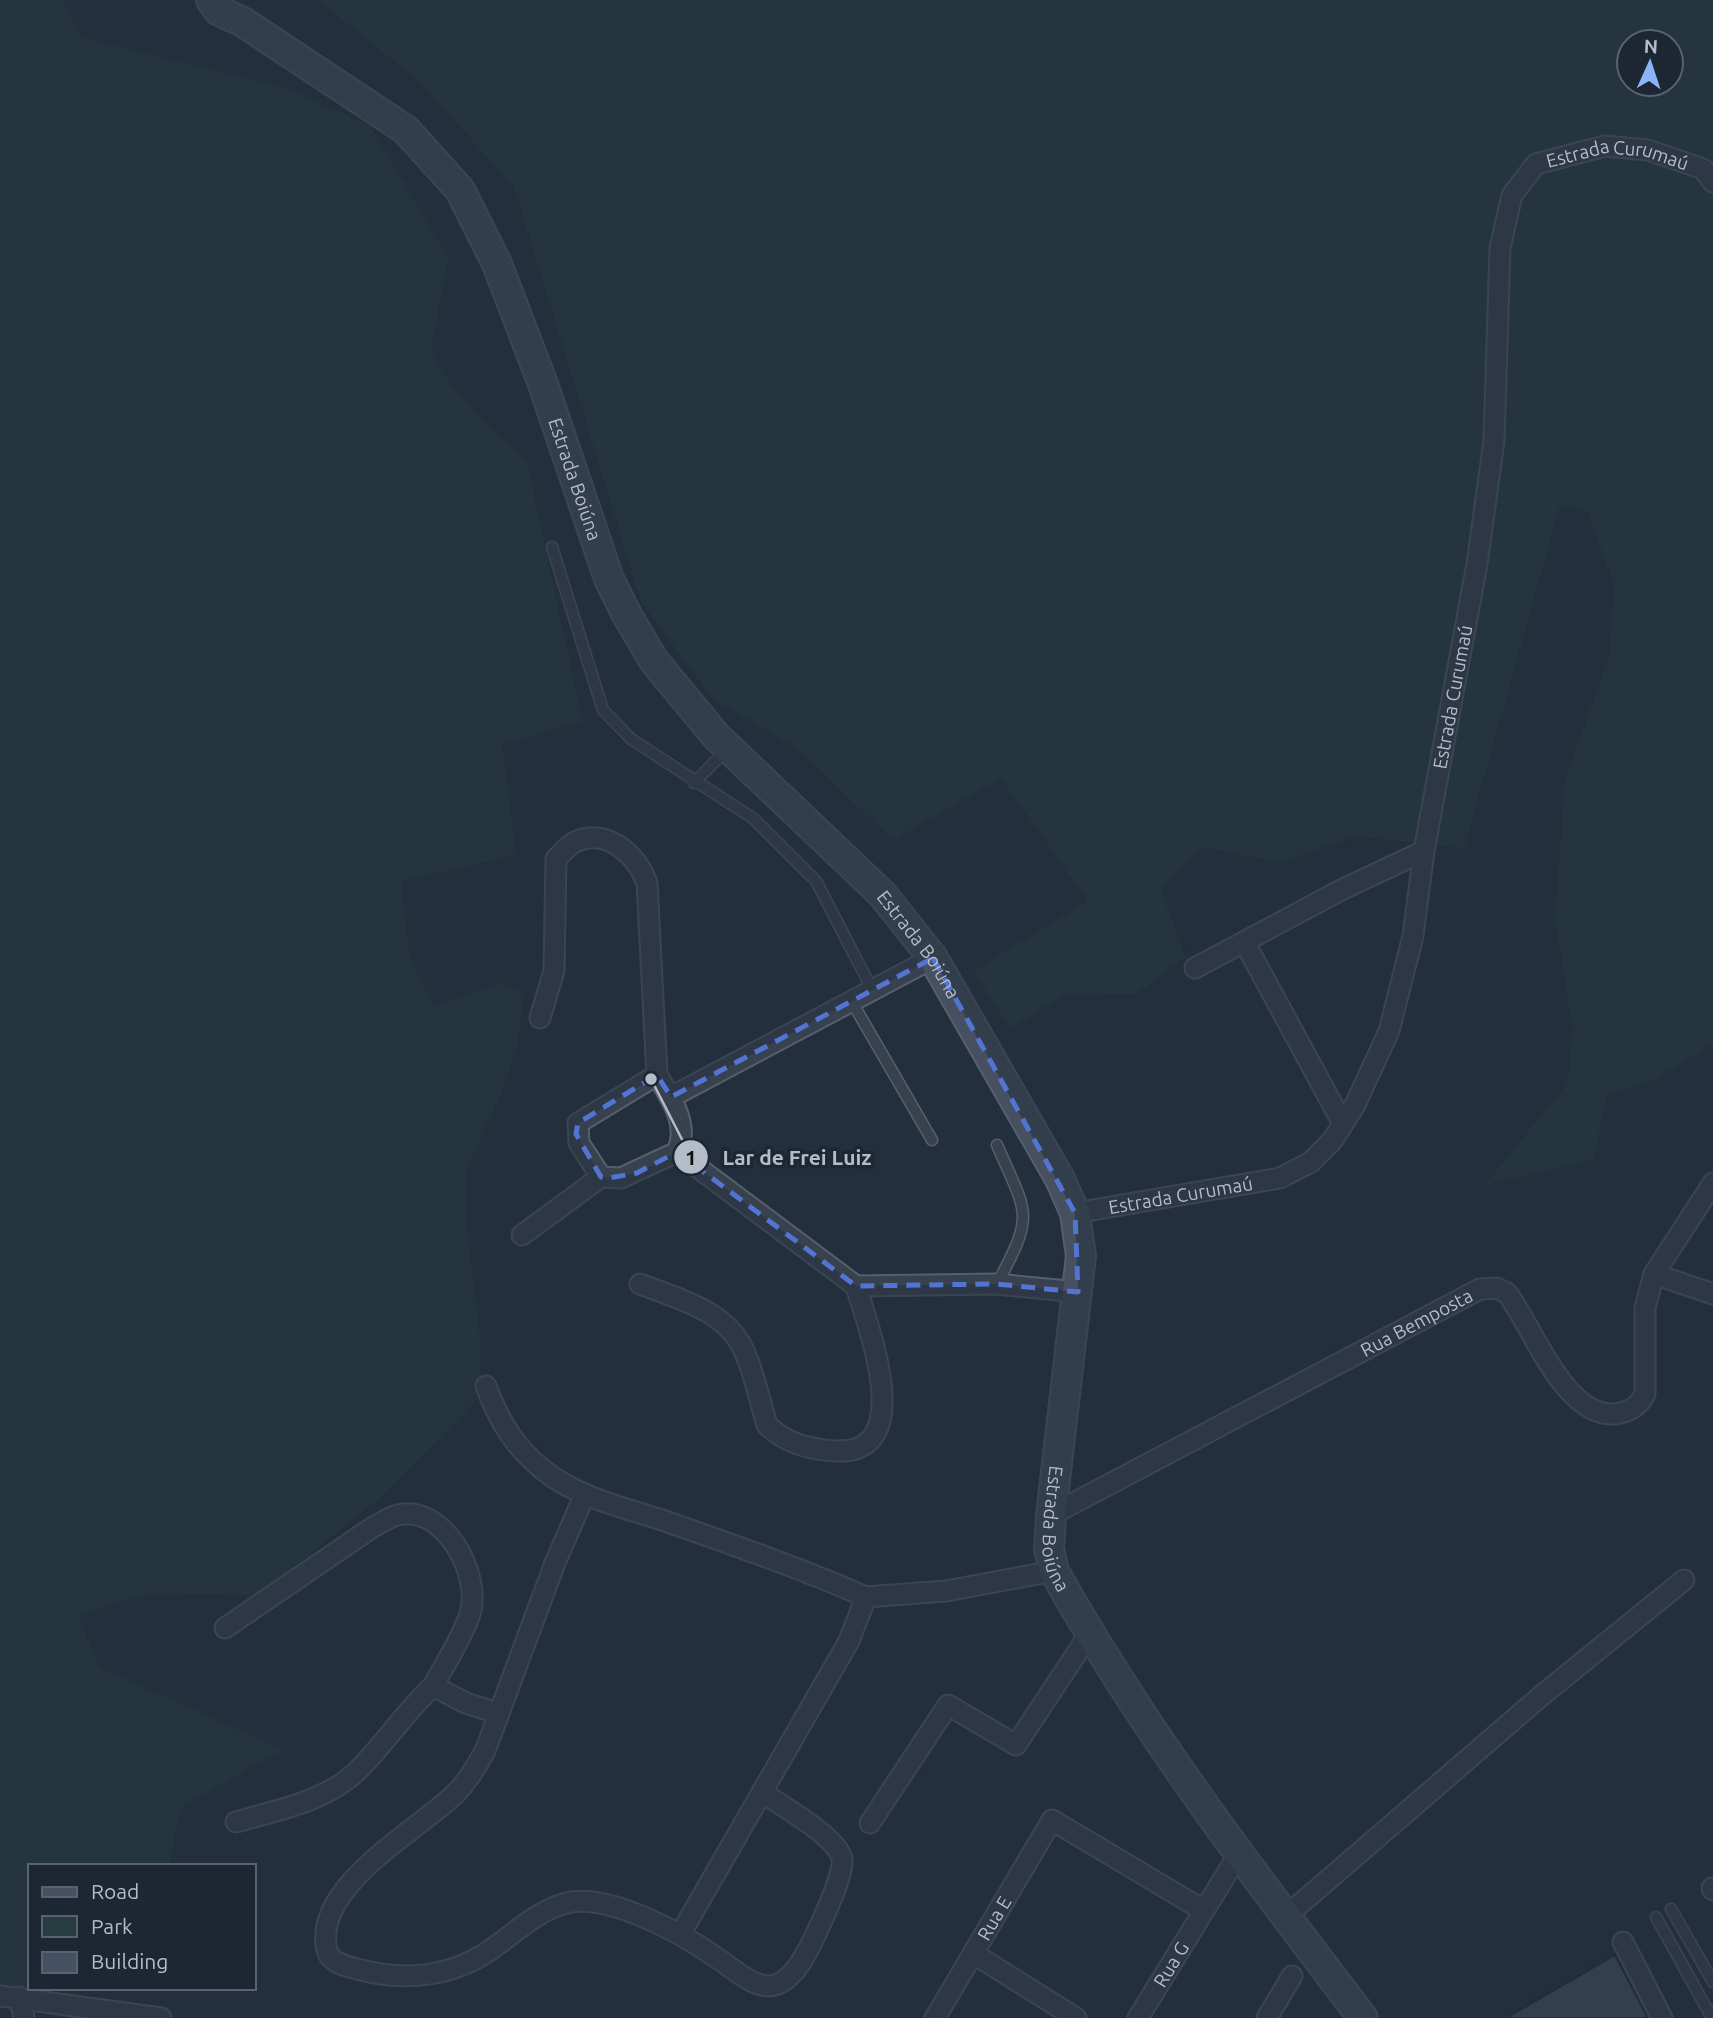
<svg xmlns="http://www.w3.org/2000/svg" width="1713" height="2018" viewBox="0 0 1713 2018" font-family="Ubuntu,sans-serif">
  <style>
    .green { fill: #263c3f; fill-rule: evenodd }
    .building { fill: #455162; stroke: #1f2835; stroke-width: 2 }
    .lines { fill: none; stroke-linecap: round; stroke-linejoin: round }
    .lane-casing { stroke: #565f6c; stroke-width: 13 }
    .street-casing { stroke: #565f6c; stroke-width: 23 }
    .secondary-casing { stroke: #565f6c; stroke-width: 32 }
    .lane { stroke: #38414e; stroke-width: 10 }
    .street { stroke: #38414e; stroke-width: 19 }
    .secondary { stroke: #465061; stroke-width: 28 }
    .marked { fill: none; stroke: #5274d3; stroke-width: 5; stroke-dasharray: 14 9; stroke-linejoin: round }
    .labels { text-anchor: middle; dominant-baseline: central; stroke-width: 7; stroke-linejoin: round; paint-order: stroke }
    .street-label { font-size: 19px; fill: #b4bcc9; stroke: #1d2633 }
    .leader { fill: none; stroke: #b4bcc9; stroke-width: 2.5 }
    .callout-dot { fill: #b4bcc9; stroke: #1d2633; stroke-width: 2.5 }
    .mark-label { font-size: 21px; text-anchor: middle; font-weight: bold; fill: #111 }
    .callout-label { font-size: 21px; text-anchor: middle; font-weight: bold; fill: #b4bcc9; stroke: #1d2633; stroke-width: 7; stroke-linejoin: round; paint-order: stroke }
  </style>
  <rect width="100%" height="100%" fill="#242f3e"/>
  <g class="green">
    <path d="M 0,0 L 62,0 L 81,38 L 292,90 L 371,127 L 448,258 L 431,349 L 448,381 L 483,421 L 527,462 L 582,721 L 502,744 L 516,855 L 401,881 L 410,961 L 434,1006 L 501,983 L 524,995 L 518,1043 L 501,1094 L 466,1170 L 467,1230 L 481,1347 L 479,1397 L 383,1495 L 259,1595 L 150,1593 L 78,1614 L 99,1667 L 283,1750 L 182,1806 L 168,1866 L 30,1866 L 30,1988 L 37,1989 L 0,1988 Z"/>
    <path d="M 319,0 L 1713,0 L 1713,1044 L 1655,1079 L 1606,1096 L 1594,1159 L 1485,1185 L 1568,1083 L 1573,1029 L 1555,920 L 1565,781 L 1610,654 L 1614,584 L 1587,510 L 1560,505 L 1464,848 L 1356,836 L 1280,862 L 1202,847 L 1160,889 L 1186,957 L 1136,994 L 1063,995 L 1010,1029 L 974,971 L 1088,901 L 1001,778 L 893,840 L 798,749 L 712,698 L 641,601 L 514,187 L 421,83 ZM 1629,42 L 1671,42 L 1671,84 L 1629,84 Z"/>
  </g>
  <path class="building" d="M 1615,1955 L 1648,2018 L 1506,2018 Z"/>
  <g class="lines">
    <defs>
      <g id="lane">
        <path d="M 552,547 L 603,710 L 631,739 L 754,819 L 816,881 L 873,991"/>
        <path d="M 694,783 L 728,748"/>
        <path d="M 852,1002 L 932,1140"/>
        <path d="M 997,1284 C 1035,1213 1028,1216 997,1145"/>
        <path d="M 1671,1909 L 1713,1982"/>
        <path d="M 1656,1917 L 1712,2018"/>
      </g>
      <g id="street">
        <path d="M 1245,943 L 1343,1124"/>
        <path d="M 1195,968 L 1343,889 L 1424,851"/>
        <path d="M 540,1018 L 554,971 L 556,859 C 561,854 567,847 573,843 C 606,826 636,854 647,883 L 657,1075"/>
        <path d="M 657,1075 C 671,1098 690,1125 677,1152 L 621,1178 L 601,1177 L 579,1143 L 578,1123 Z"/>
        <path d="M 671,1097 L 933,958"/>
        <path d="M 677,1152 L 856,1286 L 996,1284 L 1078,1292"/>
        <path id="s1" d="M 1075,1213 L 1280,1178 L 1311,1162 L 1332,1141 L 1355,1105 L 1389,1031 L 1413,936 L 1424,851 L 1477,564 L 1494,441 L 1500,248 L 1512,195 L 1536,164 L 1605,146 L 1648,150 L 1703,169 L 1713,182"/>
        <path d="M 522,1235 L 601,1177"/>
        <path d="M 1654,1274 L 1713,1294"/>
        <path d="M 640,1284 C 679,1299 728,1311 745,1353 C 755,1376 760,1402 767,1425 C 785,1443 811,1450 836,1451 C 918,1455 868,1327 856,1286"/>
        <path d="M 486,1386 C 499,1422 516,1449 546,1472 C 579,1498 626,1508 665,1521 C 733,1545 800,1568 866,1597"/>
        <path d="M 585,1494 L 555,1563 L 485,1751 C 476,1767 468,1781 455,1794 C 417,1831 312,1887 327,1950 C 330,1964 349,1967 361,1970 C 409,1982 456,1976 496,1946 C 518,1930 537,1912 563,1904 C 604,1890 681,1933 714,1956 C 729,1965 750,1986 769,1986 C 781,1986 793,1974 799,1965 C 810,1949 845,1876 842,1859 C 837,1836 781,1806 762,1792"/>
        <path id="s2" d="M 1051,1515 L 1480,1289 L 1496,1288 L 1507,1293 C 1534,1329 1564,1417 1615,1414 C 1630,1412 1639,1406 1645,1394 L 1645,1308 L 1654,1274 L 1713,1183"/>
        <path d="M 225,1628 L 373,1527 C 381,1523 389,1517 398,1515 C 444,1504 482,1575 470,1614 C 462,1638 445,1664 433,1686"/>
        <path d="M 236,1822 C 278,1810 329,1801 360,1768 C 386,1742 405,1712 433,1686 L 466,1703 L 497,1713"/>
        <path d="M 870,1823 L 948,1705 L 1016,1745 L 1090,1633"/>
        <path d="M 1712,1888 L 1713,1890"/>
        <path d="M 1285,1917 L 1541,1696 L 1684,1580"/>
        <path d="M 681,1933 L 849,1641 L 866,1597 L 946,1591 L 1054,1571"/>
        <path d="M 1623,1942 L 1662,2018"/>
        <path d="M 974,1954 L 1076,2018"/>
        <path d="M 0,1996 L 161,2018"/>
        <path d="M 19,1997 L 24,2018"/>
        <path id="s3" d="M 935,2018 L 1052,1820 L 1203,1910"/>
        <path id="s4" d="M 1138,2018 L 1240,1852"/>
        <path d="M 1267,2018 L 1292,1976"/>
      </g>
      <g id="secondary">
        <path id="s5" d="M 211,0 L 219,11 L 243,22 L 406,130 L 460,190 L 497,264 L 543,384 L 609,579 L 627,615 L 654,661 L 716,736 L 882,894 L 933,958 L 1060,1179 L 1075,1213 L 1081,1256 L 1051,1515 L 1049,1549 L 1054,1571 C 1142,1729 1253,1874 1363,2018"/>
      </g>
    </defs>
    <use href="#lane" class="lane-casing"/>
    <use href="#street" class="street-casing"/>
    <use href="#secondary" class="secondary-casing"/>
    <use href="#lane" class="lane"/>
    <use href="#street" class="street"/>
    <use href="#secondary" class="secondary"/>
  </g>
  <path d="M0 0H1713V2018H0ZM 933,958 L 1075,1213 L 1078,1292 L 996,1284 L 856,1286 L 677,1152 L 637,1173 L 609,1178 L 601,1177 L 576,1134 L 578,1123 L 657,1075 L 671,1097 Z" fill="#242f3e" fill-opacity=".55" fill-rule="evenodd"/>
  <path class="marked" d="M 933,958 L 1075,1213 L 1078,1292 L 996,1284 L 856,1286 L 677,1152 L 637,1173 L 609,1178 L 601,1177 L 576,1134 L 578,1123 L 657,1075 L 671,1097 Z"/>
  <g class="labels">
    <g class="street-label">
      <text stroke="none"><textPath href="#s1" startOffset="1367">Estrada Curumaú</textPath></text>
      <text stroke="none"><textPath href="#s5" startOffset="628">Estrada Boiúna</textPath></text>
      <text stroke="none"><textPath href="#s1" startOffset="737">Estrada Curumaú</textPath></text>
      <text stroke="none"><textPath href="#s5" startOffset="1216">Estrada Boiúna</textPath></text>
      <text stroke="none"><textPath href="#s1" startOffset="107">Estrada Curumaú</textPath></text>
      <text stroke="none"><textPath href="#s2" startOffset="413">Rua Bemposta</textPath></text>
      <text stroke="none"><textPath href="#s5" startOffset="1846">Estrada Boiúna</textPath></text>
      <text stroke="none"><textPath href="#s3" startOffset="116">Rua E</textPath></text>
      <text stroke="none"><textPath href="#s4" startOffset="63">Rua G</textPath></text>
    </g>
  </g>
  <path class="leader" d="M651 1079L691 1157"/>
  <g class="callout-dot">
    <circle cx="651" cy="1079" r="7"/>
    <circle cx="691" cy="1157" r="18"/>
  </g>
  <g class="mark-label">
    <text x="691" y="1165">1</text>
  </g>
  <g class="callout-label">
    <text x="797" y="1165">Lar de Frei Luiz</text>
  </g>
  <rect x="28" y="1864" width="228" height="126" fill="#1d2633" stroke="#59626f" stroke-width="2"/>
  <rect x="42" y="1887" width="35" height="10" fill="#465061" stroke="#59626f" stroke-width="2"/>
  <text x="91" y="1899" font-size="21" fill="#b4bcc9">Road</text>
  <rect x="42" y="1916" width="35" height="21" fill="#263c3f" stroke="#59626f" stroke-width="2"/>
  <text x="91" y="1934" font-size="21" fill="#b4bcc9">Park</text>
  <rect x="42" y="1952" width="35" height="21" fill="#455162" stroke="#59626f" stroke-width="2"/>
  <text x="91" y="1969" font-size="21" fill="#b4bcc9">Building</text>
  <g transform="translate(1650 63) rotate(3)"><circle r="33" fill="#1d2633" stroke="#59626f" stroke-width="2"/>
  <path d="M0-5L12 26L0 18L-12 26Z" fill="#8ab4f8"/>
  <text y="-10" font-size="19" font-weight="bold" text-anchor="middle" fill="#b4bcc9">N</text>
  </g>
</svg>
